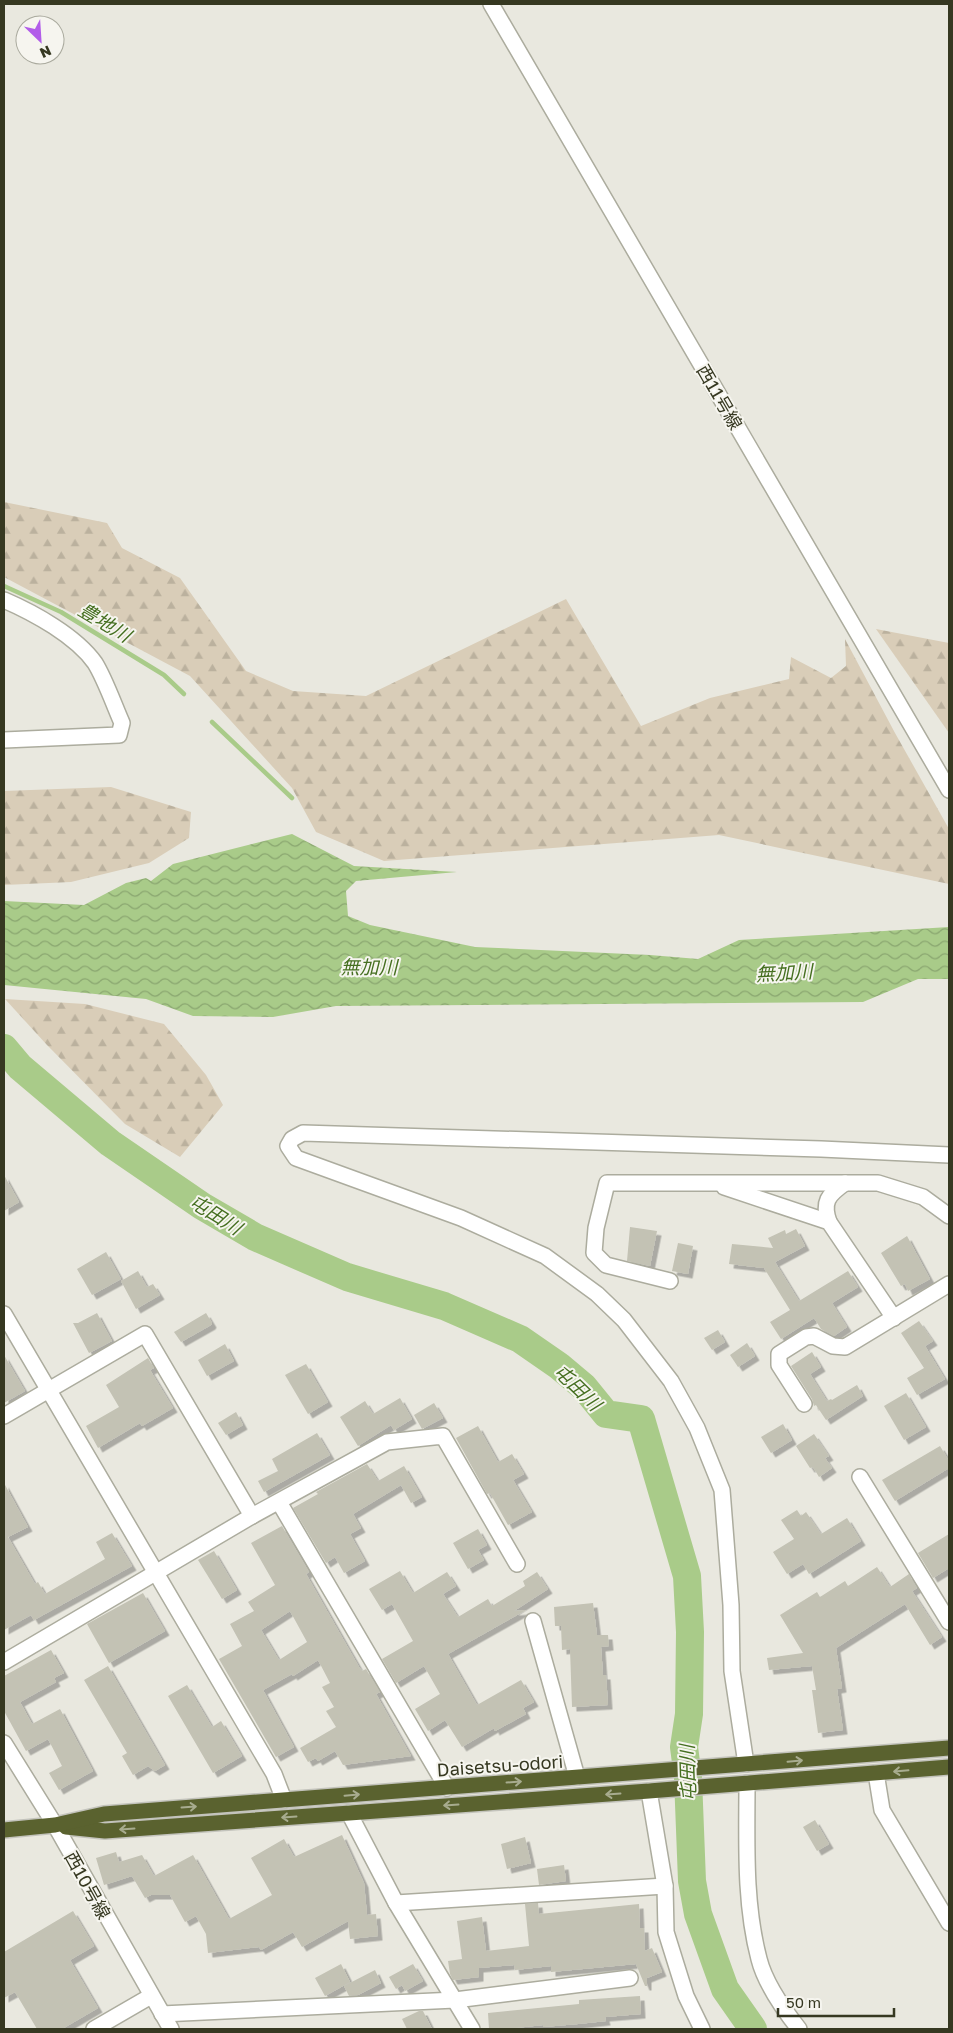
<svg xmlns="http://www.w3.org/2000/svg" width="953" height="2033" viewBox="0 0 953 2033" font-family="'Golos Text','Noto Sans JP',sans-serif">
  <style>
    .forest { fill: url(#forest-firs) }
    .water { fill: url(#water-waves) }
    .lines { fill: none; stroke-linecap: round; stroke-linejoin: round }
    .stream { stroke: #a9cb89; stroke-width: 4.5 }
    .river { stroke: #a9cb89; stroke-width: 28 }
    .building { fill: #c3c2b4; fill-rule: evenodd; filter: url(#shadow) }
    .minor-casing { stroke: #acac9e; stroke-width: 18 }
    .highway-casing { stroke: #c3c3bc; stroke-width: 18 }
    .minor { stroke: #fff; stroke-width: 15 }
    .highway { stroke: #5a622f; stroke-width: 15 }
    .oneway { stroke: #a8ac8f }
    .labels { text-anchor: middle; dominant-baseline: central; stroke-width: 4; stroke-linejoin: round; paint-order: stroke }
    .street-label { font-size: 18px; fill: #363821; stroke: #f6f5ef }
    .water-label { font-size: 19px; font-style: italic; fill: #456f20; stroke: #f6f5ef }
  </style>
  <defs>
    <pattern id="forest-firs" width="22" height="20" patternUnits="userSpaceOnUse" patternTransform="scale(1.25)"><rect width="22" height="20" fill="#d9cdb8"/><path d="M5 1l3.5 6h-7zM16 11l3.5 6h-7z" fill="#bbb19e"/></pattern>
    <pattern id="water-waves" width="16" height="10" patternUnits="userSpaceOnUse" patternTransform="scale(1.25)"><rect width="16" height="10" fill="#a9cb89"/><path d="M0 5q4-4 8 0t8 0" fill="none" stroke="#8aa670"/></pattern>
    <filter id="shadow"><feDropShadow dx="4.5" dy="4.5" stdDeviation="0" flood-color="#0004"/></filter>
  </defs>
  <rect width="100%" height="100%" fill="#e9e8df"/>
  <g class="forest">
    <path d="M 4,502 L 107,523 L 122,548 L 180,578 L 246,671 L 293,691 L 366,696 L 566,599 L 641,726 L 710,698 L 789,679 L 791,657 L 831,678 L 846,666 L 845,639 L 895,733 L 949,829 L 949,884 L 719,835 L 384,861 L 316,832 L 292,788 L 190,676 L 4,577 Z"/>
    <path d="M 876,629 L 949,643 L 949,733 Z"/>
    <path d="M 111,787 L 191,812 L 189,838 L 149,863 L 71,882 L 4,885 L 4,791 Z"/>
    <path d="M 5,999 L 85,1004 L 164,1024 L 206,1075 L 223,1105 L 180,1157 L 125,1124 L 47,1045 Z"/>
  </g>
  <path class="water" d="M 292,834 L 354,866 L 457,872 L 356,881 L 346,891 L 348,916 L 370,925 L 475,947 L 650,955 L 698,959 L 739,940 L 949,927 L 949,979 L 918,979 L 863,1002 L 336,1006 L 273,1017 L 193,1016 L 146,999 L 4,985 L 4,901 L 84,905 L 126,883 L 146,878 L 151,881 L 173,864 Z"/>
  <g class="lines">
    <g class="stream">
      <path d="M 4,586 L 61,612 L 164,675 L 184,694"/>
      <path d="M 212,722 L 292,798"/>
    </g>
    <path class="river" d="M 4,1048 L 20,1067 L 110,1143 L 202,1206 L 255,1237 L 347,1277 L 444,1306 L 520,1339 L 559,1366 L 584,1387 L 606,1414 L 641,1419 L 687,1576 L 690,1632 L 689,1714 L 684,1747 L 688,1778 L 692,1881 L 698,1914 L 725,1989 L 753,2029"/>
  </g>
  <g class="building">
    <path d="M 4,1175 L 19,1202 L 4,1211 Z"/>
    <path d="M 630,1227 L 657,1231 L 650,1266 L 627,1261 Z"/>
    <path d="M 796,1229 L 805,1246 L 775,1262 L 799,1301 L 848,1271 L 858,1287 L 832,1303 L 847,1327 L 834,1336 L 821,1329 L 814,1318 L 781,1339 L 770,1322 L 790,1310 L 764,1268 L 729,1264 L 732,1244 L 773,1248 L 768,1238 L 785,1230 L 786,1234 Z"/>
    <path d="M 907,1236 L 930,1279 L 908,1291 L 905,1284 L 901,1286 L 881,1253 Z"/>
    <path d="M 678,1243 L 693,1246 L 688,1274 L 672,1271 Z"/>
    <path d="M 106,1252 L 121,1279 L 92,1295 L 77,1269 Z"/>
    <path d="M 138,1271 L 147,1287 L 153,1284 L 160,1295 L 136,1309 L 121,1281 Z"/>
    <path d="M 97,1313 L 112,1341 L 89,1353 L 73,1323 L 78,1323 Z"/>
    <path d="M 206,1313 L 212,1323 L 211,1325 L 181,1342 L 174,1332 Z"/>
    <path d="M 919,1321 L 933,1341 L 925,1346 L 945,1379 L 917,1395 L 907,1378 L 924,1368 L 901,1333 Z"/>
    <path d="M 718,1330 L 725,1342 L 712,1350 L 704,1338 Z"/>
    <path d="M 747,1343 L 755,1356 L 738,1367 L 730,1355 Z"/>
    <path d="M 225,1344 L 234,1361 L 207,1376 L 198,1360 Z"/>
    <path d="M 812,1352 L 821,1367 L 810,1374 L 827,1401 L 831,1399 L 832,1400 L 857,1385 L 863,1396 L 826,1420 L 816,1405 L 814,1406 L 812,1399 L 791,1366 Z"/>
    <path d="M 4,1355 L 25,1391 L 4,1403 Z"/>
    <path d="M 148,1358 L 154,1368 L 150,1370 L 173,1408 L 142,1426 L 140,1423 L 98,1448 L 86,1426 L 119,1407 L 106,1385 Z"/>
    <path d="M 306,1364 L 328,1402 L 308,1414 L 285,1375 Z"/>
    <path d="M 906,1393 L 926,1427 L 904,1440 L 884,1406 Z"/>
    <path d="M 400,1398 L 412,1419 L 394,1430 L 391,1425 L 358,1446 L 340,1417 L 365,1401 L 373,1414 Z"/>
    <path d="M 434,1403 L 443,1418 L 422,1429 L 414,1415 Z"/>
    <path d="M 236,1412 L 243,1425 L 226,1435 L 218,1423 Z"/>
    <path d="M 783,1424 L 792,1440 L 771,1453 L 761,1437 Z"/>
    <path d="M 478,1426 L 498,1462 L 512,1454 L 524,1474 L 513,1480 L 532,1512 L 508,1525 L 490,1493 L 487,1494 L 456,1438 Z"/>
    <path d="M 317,1433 L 330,1455 L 264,1492 L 258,1481 L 278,1471 L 272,1459 Z"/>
    <path d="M 814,1434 L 829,1456 L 825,1458 L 832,1468 L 819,1477 L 813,1467 L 810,1468 L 796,1446 Z"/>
    <path d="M 940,1446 L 949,1461 L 949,1468 L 895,1501 L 882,1480 Z"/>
    <path d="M 367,1464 L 378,1481 L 404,1466 L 422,1497 L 411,1503 L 401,1485 L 353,1514 L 361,1528 L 350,1534 L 365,1561 L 344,1573 L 335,1557 L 326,1563 L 293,1508 L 318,1494 L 316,1492 Z"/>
    <path d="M 4,1483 L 28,1527 L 8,1537 L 35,1584 L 38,1582 L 45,1594 L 105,1559 L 96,1542 L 112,1533 L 132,1566 L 34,1620 L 31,1615 L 4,1630 Z"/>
    <path d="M 797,1510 L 801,1516 L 806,1512 L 821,1534 L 847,1518 L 861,1541 L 809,1574 L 803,1564 L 787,1574 L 773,1552 L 794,1539 L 781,1520 Z"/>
    <path d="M 282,1526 L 309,1572 L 306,1574 L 359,1667 L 362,1671 L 366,1669 L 380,1692 L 376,1694 L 411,1756 L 343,1765 L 335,1751 L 318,1761 L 316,1758 L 308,1762 L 300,1748 L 336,1727 L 326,1711 L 334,1707 L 322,1687 L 330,1683 L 318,1660 L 293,1676 L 292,1674 L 263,1690 L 294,1747 L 276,1757 L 219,1659 L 242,1646 L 230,1624 L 254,1611 L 248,1602 L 275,1585 L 251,1543 ZM 290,1611 L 307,1642 L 279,1660 L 261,1630 Z"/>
    <path d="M 478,1529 L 487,1545 L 478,1550 L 484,1560 L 468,1569 L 453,1543 Z"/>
    <path d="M 949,1534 L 949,1568 L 933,1578 L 918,1553 Z"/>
    <path d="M 214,1551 L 237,1590 L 222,1599 L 198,1560 Z"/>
    <path d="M 877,1567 L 890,1587 L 909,1574 L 917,1588 L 912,1591 L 942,1637 L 930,1645 L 905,1604 L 836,1648 L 842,1688 L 837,1689 L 843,1730 L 818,1733 L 812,1690 L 816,1690 L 812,1666 L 769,1670 L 767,1658 L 803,1653 L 780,1615 L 817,1592 L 820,1597 L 845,1581 L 848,1586 Z"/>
    <path d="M 400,1571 L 413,1593 L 447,1572 L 456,1586 L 443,1594 L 458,1617 L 488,1599 L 492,1606 L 525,1586 L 523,1581 L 537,1572 L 548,1589 L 514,1611 L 526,1610 L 448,1654 L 477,1705 L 521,1680 L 534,1702 L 523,1708 L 526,1714 L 495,1731 L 494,1728 L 462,1747 L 445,1720 L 428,1731 L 415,1709 L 440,1694 L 424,1666 L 396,1683 L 382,1659 L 413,1641 L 392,1604 L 382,1610 L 369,1589 Z"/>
    <path d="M 143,1593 L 165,1631 L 109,1663 L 87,1624 Z"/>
    <path d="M 593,1603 L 597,1635 L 608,1635 L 609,1646 L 601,1647 L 603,1675 L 606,1675 L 608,1705 L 572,1707 L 570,1649 L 562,1650 L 561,1626 L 555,1626 L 554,1607 Z"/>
    <path d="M 51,1650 L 64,1673 L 54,1678 L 56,1682 L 20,1702 L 32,1724 L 60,1709 L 93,1771 L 59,1790 L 49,1773 L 62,1766 L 48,1739 L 26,1751 L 4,1711 L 4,1676 Z"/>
    <path d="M 108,1666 L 165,1765 L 155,1771 L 148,1766 L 133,1775 L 122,1756 L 127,1753 L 84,1680 Z"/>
    <path d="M 187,1685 L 212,1727 L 221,1721 L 242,1756 L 213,1773 L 168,1696 Z"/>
    <path d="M 815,1820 L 829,1844 L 817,1851 L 803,1827 Z"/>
    <path d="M 342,1835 L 364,1883 L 367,1915 L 376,1914 L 378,1936 L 350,1939 L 348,1921 L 302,1947 L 293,1932 L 261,1950 L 259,1947 L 208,1953 L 206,1934 L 196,1916 L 185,1922 L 170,1895 L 151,1895 L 145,1898 L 132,1876 L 104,1885 L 96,1858 L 116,1852 L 119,1862 L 142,1855 L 154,1876 L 193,1855 L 229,1919 L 272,1895 L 251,1858 L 284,1839 L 294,1857 Z"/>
    <path d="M 525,1837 L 531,1863 L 507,1869 L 501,1844 Z"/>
    <path d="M 564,1865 L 566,1881 L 539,1885 L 537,1869 Z"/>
    <path d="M 538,1903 L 539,1914 L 639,1904 L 640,1928 L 644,1928 L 645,1951 L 652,1948 L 662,1972 L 647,1978 L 647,1986 L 645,1986 L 636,1964 L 551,1972 L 551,1966 L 515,1970 L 514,1965 L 479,1968 L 479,1977 L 453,1980 L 450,1974 L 448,1961 L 462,1959 L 457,1921 L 482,1917 L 486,1951 L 529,1946 L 525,1904 Z"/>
    <path d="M 73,1911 L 94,1946 L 70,1960 L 98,2008 L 62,2029 L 37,2029 L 15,1992 L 4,1998 L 4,1952 Z"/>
    <path d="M 341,1964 L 350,1982 L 325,1996 L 315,1978 Z"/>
    <path d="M 413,1964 L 423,1981 L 405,1991 L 402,1985 L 396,1989 L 389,1977 Z"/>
    <path d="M 375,1970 L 381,1983 L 358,1995 L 349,1996 L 344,1986 Z"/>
    <path d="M 640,1996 L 641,2014 L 605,2017 L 606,2021 L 578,2024 L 543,2027 L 543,2025 L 515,2028 L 515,2029 L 489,2029 L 488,2013 L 579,2004 L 579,2000 Z"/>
    <path d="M 419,2011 L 423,2011 L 432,2029 L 407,2029 L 402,2019 Z"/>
  </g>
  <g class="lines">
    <defs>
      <g id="minor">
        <path d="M 491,4 L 949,790"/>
        <path d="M 4,600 C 34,613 76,636 95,663 C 105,679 114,705 122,723 L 119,735 L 4,740"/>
        <path d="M 724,1187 L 829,1222 L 894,1318"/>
        <path d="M 829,1222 C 822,1202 828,1195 845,1183"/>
        <path d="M 670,1281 L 606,1265 L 594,1253 L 596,1228 L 607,1183 L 878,1183 L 923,1197 L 949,1216"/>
        <path d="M 4,1314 L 274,1774 L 284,1800"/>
        <path d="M 804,1404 L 779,1365 L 779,1354 L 806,1337 L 814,1336 L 833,1346 L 845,1347 L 949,1284"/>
        <path d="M 4,1416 L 145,1334 L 252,1516"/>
        <path d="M 860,1477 L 949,1622"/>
        <path d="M 279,1502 L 447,1788"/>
        <path d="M 533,1621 L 577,1777"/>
        <path d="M 4,1662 L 252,1516 L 387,1442 L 443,1436 L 517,1564"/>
        <path d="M 4,1743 L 55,1825 L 171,2029"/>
        <path d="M 746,1764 L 732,1671 L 731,1605 L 722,1490 L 697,1428 L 671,1381 L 624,1320 L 597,1294 L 545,1256 L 461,1218 L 296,1158 L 288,1146 L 292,1139 L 303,1133 L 821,1149 L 949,1155"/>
        <path d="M 876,1773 L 882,1810 L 949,1923"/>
        <path d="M 747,1783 C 747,1842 744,1902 759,1959 C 765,1983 784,2010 799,2029"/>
        <path d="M 649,1791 L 665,1886 L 666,1932 L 686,1996 L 702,2029"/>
        <path d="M 349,1813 L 396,1903 L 472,2029"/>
        <path d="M 396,1903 L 665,1886"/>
        <path d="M 162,2014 L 455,2000 L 630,1978"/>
        <path d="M 94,2029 L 151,1996"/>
      </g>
      <g id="highway">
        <path d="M 66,1827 L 105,1831 L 649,1791 L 949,1767"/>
        <path d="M 4,1830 L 55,1825 L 104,1814 L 949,1748"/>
      </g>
    </defs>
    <use href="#minor" class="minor-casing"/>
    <use href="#highway" class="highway-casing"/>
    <use href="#minor" class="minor"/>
    <use href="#highway" class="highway"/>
  </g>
  <defs><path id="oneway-shaft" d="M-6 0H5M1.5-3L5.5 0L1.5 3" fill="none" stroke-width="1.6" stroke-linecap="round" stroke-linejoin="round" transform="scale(1.25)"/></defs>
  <g class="oneway">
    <use href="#oneway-shaft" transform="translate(795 1761) rotate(-5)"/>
    <use href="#oneway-shaft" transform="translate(901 1771) rotate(175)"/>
    <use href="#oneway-shaft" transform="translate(514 1782) rotate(-4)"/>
    <use href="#oneway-shaft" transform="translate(613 1794) rotate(176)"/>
    <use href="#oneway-shaft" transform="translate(352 1795) rotate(-5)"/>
    <use href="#oneway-shaft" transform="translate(451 1805) rotate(176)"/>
    <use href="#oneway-shaft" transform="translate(189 1807) rotate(-4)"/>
    <use href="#oneway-shaft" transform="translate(289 1817) rotate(176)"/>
    <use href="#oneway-shaft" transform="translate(127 1829) rotate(176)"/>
  </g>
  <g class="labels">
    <g class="street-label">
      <text transform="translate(720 397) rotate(60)">西11号線</text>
      <text transform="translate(500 1765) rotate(-4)">Daisetsu-odori</text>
      <text transform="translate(88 1885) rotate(61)">西10号線</text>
    </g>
    <g class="water-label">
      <text transform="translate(105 622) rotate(31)">豊地川</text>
      <text x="369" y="966">無加川</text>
      <text transform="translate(784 972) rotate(-3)">無加川</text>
      <text transform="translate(216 1214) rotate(32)">屯田川</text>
      <text transform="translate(578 1387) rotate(44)">屯田川</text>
      <text transform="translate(687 1773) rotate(-92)">屯田川</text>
    </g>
  </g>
  <rect width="953" height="2033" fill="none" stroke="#363821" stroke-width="10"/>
  <g transform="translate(40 40) rotate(155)"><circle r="24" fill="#f6f5ef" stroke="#a9a99d"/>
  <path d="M0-4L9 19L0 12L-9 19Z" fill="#b25de9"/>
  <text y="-8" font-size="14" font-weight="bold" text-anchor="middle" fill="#363821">N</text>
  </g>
  <path d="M778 2008v8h116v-8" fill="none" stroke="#363821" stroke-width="2.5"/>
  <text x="786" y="2008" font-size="15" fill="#363821" stroke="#f6f5ef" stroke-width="4" paint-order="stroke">50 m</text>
</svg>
